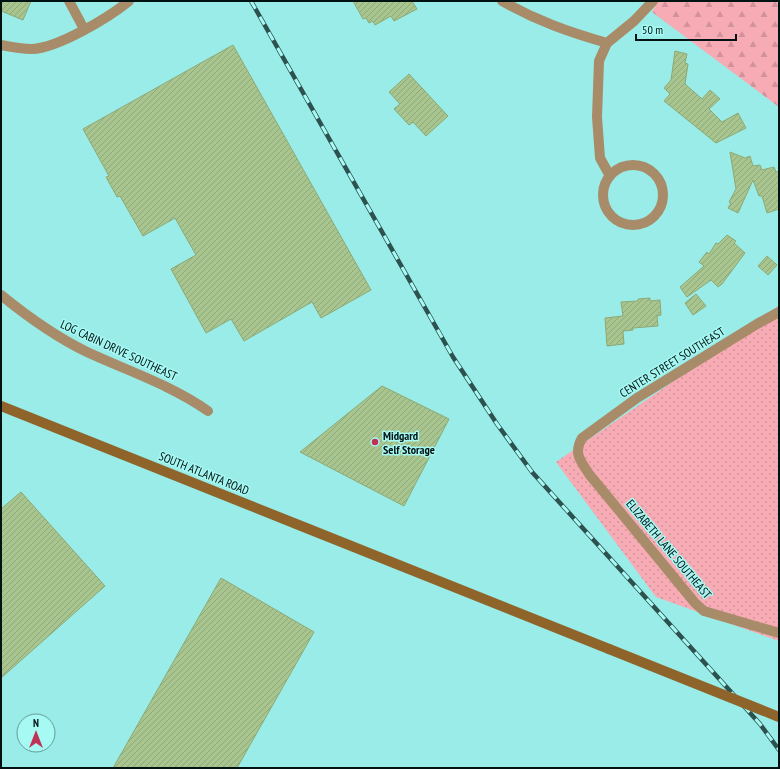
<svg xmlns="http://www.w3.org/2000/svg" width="780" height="769" viewBox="0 0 780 769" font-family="'PT Sans Narrow',sans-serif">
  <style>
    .grass { fill: url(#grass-dots) }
    .forest { fill: url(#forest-firs) }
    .building { fill: url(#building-hatch); stroke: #8da974 }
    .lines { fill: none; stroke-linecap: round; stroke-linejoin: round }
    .street { stroke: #a88b68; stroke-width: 10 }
    .secondary { stroke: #8f642a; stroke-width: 10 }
    .rail-casing { stroke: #2c514f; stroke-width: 4.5 }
    .rail { stroke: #a7f9f4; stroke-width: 3; stroke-dasharray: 9; stroke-linecap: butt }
    .secondary-bridge { stroke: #8f642a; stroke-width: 10 }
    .poi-dot { fill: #c13155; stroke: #a7f9f4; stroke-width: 1.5 }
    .labels { text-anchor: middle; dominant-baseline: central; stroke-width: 3; stroke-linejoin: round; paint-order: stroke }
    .street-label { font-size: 12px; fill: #001211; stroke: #a7f9f4 }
    .poi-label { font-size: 12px; font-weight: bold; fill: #001211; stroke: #a7f9f4; text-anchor: start }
  </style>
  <defs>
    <pattern id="grass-dots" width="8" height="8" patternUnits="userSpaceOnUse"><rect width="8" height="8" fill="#f7abb4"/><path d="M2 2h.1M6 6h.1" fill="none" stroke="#d2929a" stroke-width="1.8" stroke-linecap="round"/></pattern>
    <pattern id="forest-firs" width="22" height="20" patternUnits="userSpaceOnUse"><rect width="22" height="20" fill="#f7abb4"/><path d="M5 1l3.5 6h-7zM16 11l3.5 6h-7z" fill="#d2929a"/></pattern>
    <pattern id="building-hatch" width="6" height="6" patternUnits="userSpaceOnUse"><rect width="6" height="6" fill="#a8c58f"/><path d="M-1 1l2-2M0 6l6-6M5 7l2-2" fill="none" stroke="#8fa87a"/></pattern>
  </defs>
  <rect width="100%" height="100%" fill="#99ece7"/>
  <path class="grass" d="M 779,305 L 779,641 L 656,597 L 556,462 L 757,324 Z"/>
  <path class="forest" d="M 658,1 L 779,1 L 779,107 L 652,12 Z"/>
  <g class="building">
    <path d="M 1,1 L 31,1 L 23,20 L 1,11 Z"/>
    <path d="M 353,1 L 412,1 L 417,9 L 394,21 L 391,16 L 375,25 L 373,21 L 369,23 L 366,18 L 363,19 Z"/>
    <path d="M 233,45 L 371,290 L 321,318 L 312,302 L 244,341 L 231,319 L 206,333 L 171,269 L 196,255 L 175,218 L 143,236 L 120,196 L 117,197 L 106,177 L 109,176 L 83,129 Z"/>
    <path d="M 675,51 L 687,54 L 685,63 L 688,64 L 685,84 L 702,99 L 710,90 L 720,99 L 709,109 L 722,122 L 738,113 L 746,128 L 716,143 L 664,101 L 670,94 L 664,88 L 671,80 Z"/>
    <path d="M 409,74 L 448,116 L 426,136 L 413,122 L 409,125 L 394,109 L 400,104 L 389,92 Z"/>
    <path d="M 730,152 L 745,158 L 750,156 L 753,166 L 760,165 L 762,170 L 774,167 L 776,172 L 779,171 L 779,209 L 767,213 L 762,196 L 759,196 L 753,180 L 738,213 L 728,208 L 731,203 L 729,202 L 736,189 Z"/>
    <path d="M 727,235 L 736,241 L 734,243 L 745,253 L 722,284 L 718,287 L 711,280 L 687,297 L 680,287 L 704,266 L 699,262 L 707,252 L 709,254 L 716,243 L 718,244 Z"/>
    <path d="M 767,256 L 777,265 L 768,275 L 758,266 Z"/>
    <path d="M 696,294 L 706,306 L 693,315 L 685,303 Z"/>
    <path d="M 650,298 L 650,301 L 660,300 L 661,315 L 657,316 L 658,326 L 633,328 L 633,330 L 623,331 L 624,344 L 607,346 L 605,318 L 623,316 L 621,302 L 638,301 L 638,299 Z"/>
    <path d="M 382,386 L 449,419 L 404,506 L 300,452 Z"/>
    <path d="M 21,492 L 105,586 L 1,678 L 1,509 Z"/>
    <path d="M 221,578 L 314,632 L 237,768 L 113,768 Z"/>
  </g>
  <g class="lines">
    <g class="street">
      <path d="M 69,1 L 84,29"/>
      <path d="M 502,1 C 537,21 569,32 607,43"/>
      <path d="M 1,45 C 11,47 21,49 32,49 C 58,48 108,18 129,1"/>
      <circle cx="633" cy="195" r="30"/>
      <path d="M 610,176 L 600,158 L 597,117 L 599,61 L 607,43 L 634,21 L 653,1"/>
      <path d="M 1,295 C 28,317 56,337 87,352 C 128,371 171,385 208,411"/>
      <path d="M 779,312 L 757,324 L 637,398 L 582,438 C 573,454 581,461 589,474 L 695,603 L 704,611 L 779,633"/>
    </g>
    <path class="secondary" d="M 1,406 C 203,488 407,567 609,649"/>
    <defs>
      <path id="rail" d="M 251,1 L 453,357 L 497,424 L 532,472 L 760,724 L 779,750"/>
    </defs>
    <use href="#rail" class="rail-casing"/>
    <use href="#rail" class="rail"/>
    <path class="secondary-bridge" d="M 609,649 L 779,717"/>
  </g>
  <circle class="poi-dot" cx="375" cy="442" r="4"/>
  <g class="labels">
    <g class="street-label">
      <text transform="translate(119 350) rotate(25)">LOG CABIN DRIVE SOUTHEAST</text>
      <text transform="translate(672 362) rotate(-32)">CENTER STREET SOUTHEAST</text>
      <text transform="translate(204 473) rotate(22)">SOUTH ATLANTA ROAD</text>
      <text transform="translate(669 549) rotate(50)">ELIZABETH LANE SOUTHEAST</text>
    </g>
    <g class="poi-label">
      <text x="383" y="435">Midgard<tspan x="383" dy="14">Self Storage</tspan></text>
    </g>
  </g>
  <rect width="780" height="769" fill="none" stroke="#001211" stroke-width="4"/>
  <g transform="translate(36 733)"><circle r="19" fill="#a7f9f4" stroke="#649d99"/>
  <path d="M0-3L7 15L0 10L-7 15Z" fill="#c13155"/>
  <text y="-6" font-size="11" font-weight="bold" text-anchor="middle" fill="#001211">N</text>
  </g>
  <path d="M636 34v6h100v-6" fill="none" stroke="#001211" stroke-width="2"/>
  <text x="642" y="34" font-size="12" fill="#001211" stroke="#a7f9f4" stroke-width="3" paint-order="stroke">50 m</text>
</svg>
